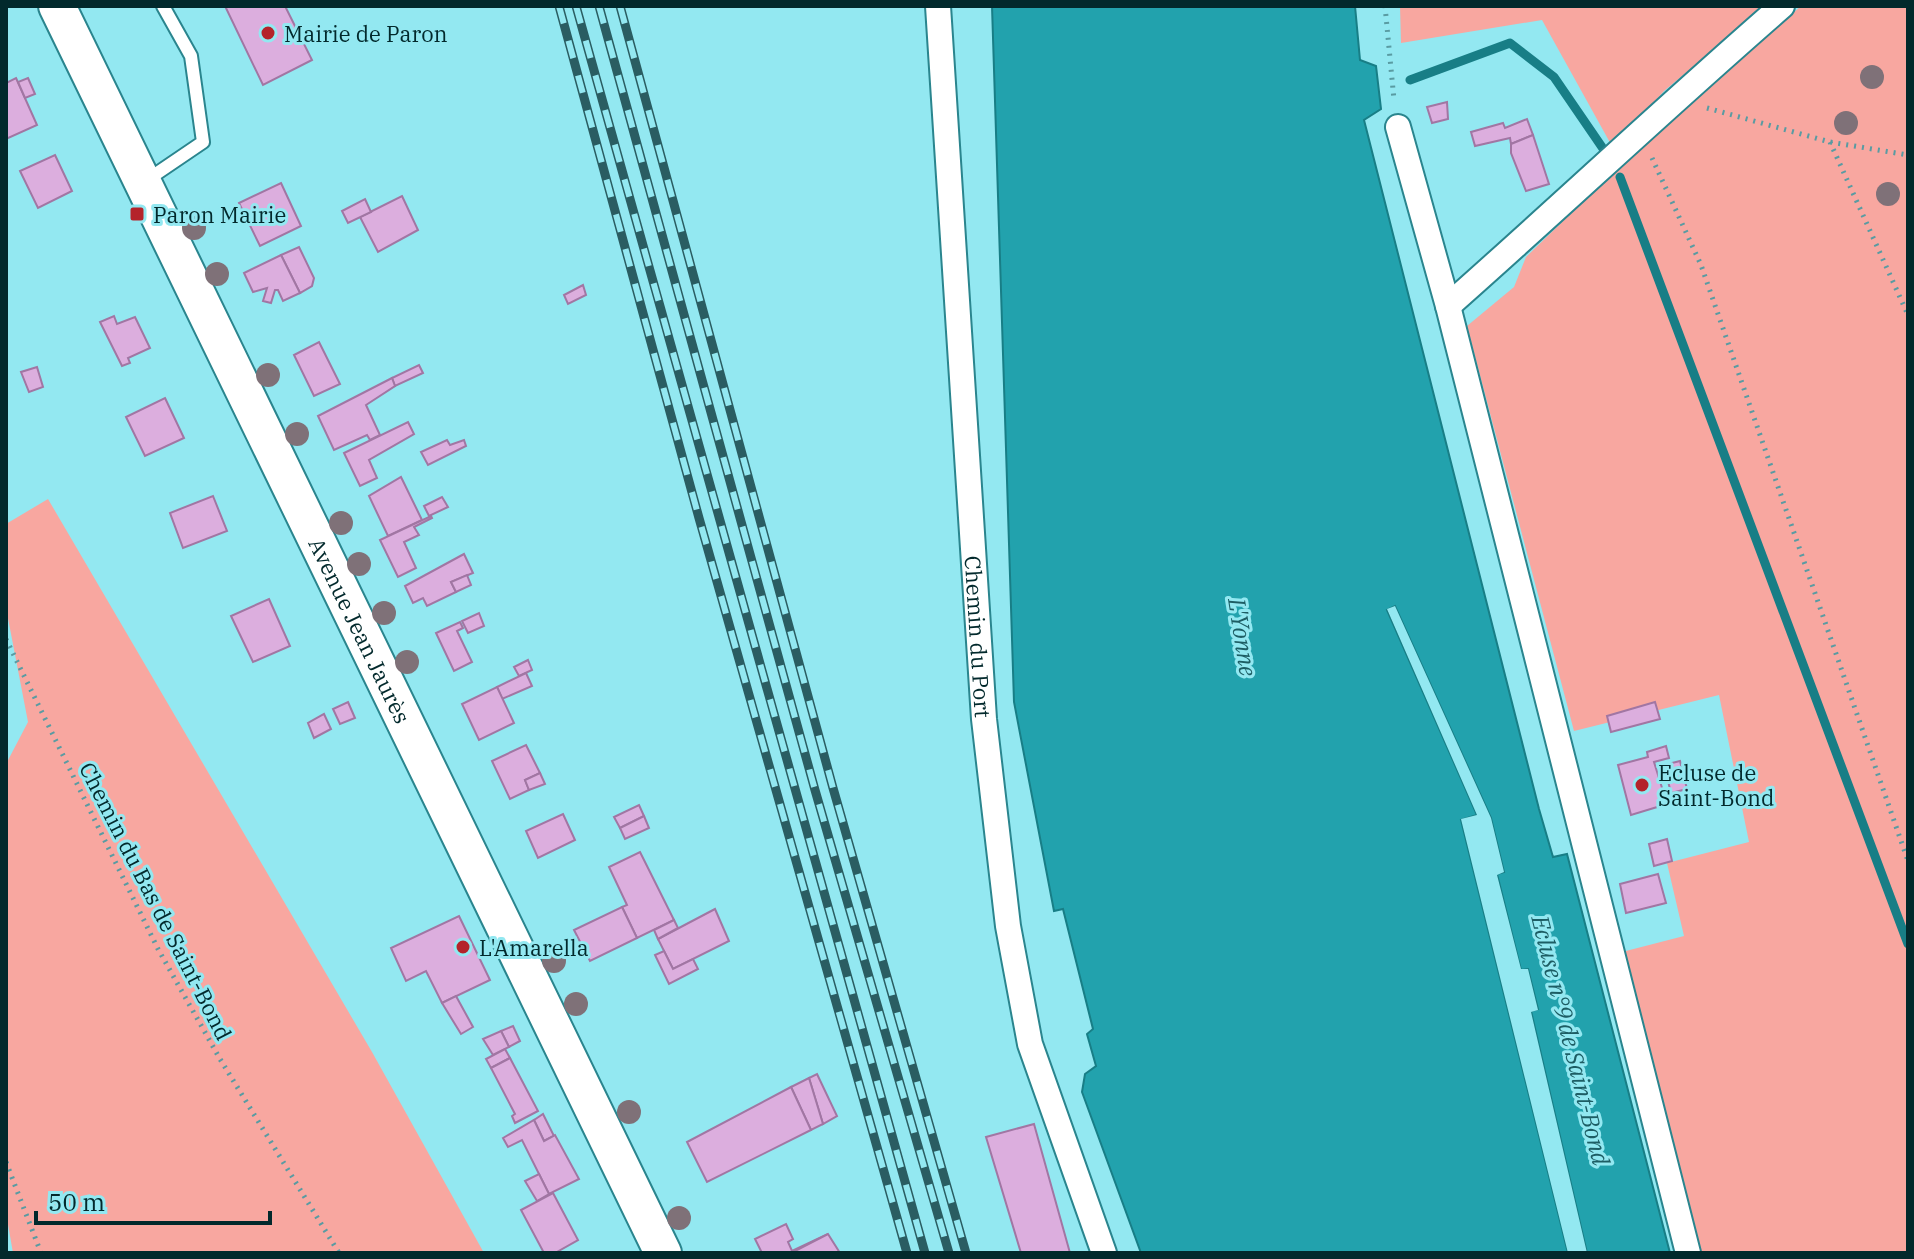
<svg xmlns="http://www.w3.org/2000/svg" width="1914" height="1259" viewBox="0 0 1914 1259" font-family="'IBM Plex Serif',serif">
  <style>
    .green { fill: #f8a7a0 }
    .water { fill: #22a2ad; stroke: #187e86; stroke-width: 2 }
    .pier { fill: #93e8f1 }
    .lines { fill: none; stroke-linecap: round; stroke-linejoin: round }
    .stream { stroke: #187e86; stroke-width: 9 }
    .building { fill: #dcaede; stroke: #a176a3; stroke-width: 2 }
    .lane-casing { stroke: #2a858e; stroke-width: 16 }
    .street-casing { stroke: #2a858e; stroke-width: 28 }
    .secondary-casing { stroke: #2a858e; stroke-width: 40 }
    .path { stroke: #599ba2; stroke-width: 5; stroke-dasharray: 2 6; stroke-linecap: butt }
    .lane { stroke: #fff; stroke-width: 12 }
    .street { stroke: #fff; stroke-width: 24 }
    .secondary { stroke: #fff; stroke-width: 36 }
    .rail-casing { stroke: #2a5d62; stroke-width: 9 }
    .rail { stroke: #93e8f1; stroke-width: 6; stroke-dasharray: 18; stroke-linecap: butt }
    .tree { fill: #7f7178 }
    .poi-dot { fill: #b4232a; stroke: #93e8f1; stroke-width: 3 }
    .labels { text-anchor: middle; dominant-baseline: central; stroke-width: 6; stroke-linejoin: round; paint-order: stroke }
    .poi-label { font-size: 22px; fill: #02292c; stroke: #93e8f1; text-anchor: start }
    .street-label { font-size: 22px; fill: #02292c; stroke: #93e8f1 }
    .water-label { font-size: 24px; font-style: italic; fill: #1d5d64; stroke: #93e8f1 }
  </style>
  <rect width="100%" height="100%" fill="#93e8f1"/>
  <g class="green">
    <path d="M 1400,6 L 1766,6 L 1664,91 L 1613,148 L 1542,20 L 1401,43 Z"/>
    <path d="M 1801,6 L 1908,6 L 1908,1253 L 1700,1253 L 1622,952 L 1684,936 L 1667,863 L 1749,842 L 1719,695 L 1574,731 L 1467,326 L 1514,287 L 1526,257 L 1620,166 Z"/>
    <path d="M 48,499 L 372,1052 L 484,1253 L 13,1253 L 6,1213 L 6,764 L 28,722 L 6,608 L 6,524 Z"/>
  </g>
  <path class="water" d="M 992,6 L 1355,6 L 1360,60 L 1376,66 L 1381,109 L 1364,120 L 1539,809 L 1553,857 L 1567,854 L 1670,1253 L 1587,1253 L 1531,1011 L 1538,1009 L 1528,969 L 1521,970 L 1497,874 L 1504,872 L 1491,818 L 1395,606 L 1387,610 L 1477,815 L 1461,820 L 1568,1253 L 1141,1253 L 1082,1092 L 1085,1074 L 1096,1066 L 1087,1034 L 1093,1029 L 1063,909 L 1054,911 L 1014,702 Z"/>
  <path class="pier" d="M 1395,606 L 1491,818 L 1504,872 L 1497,875 L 1521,969 L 1528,969 L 1538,1010 L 1531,1012 L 1587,1253 L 1583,1253 L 1527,1012 L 1533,1007 L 1525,973 L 1518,971 L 1493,875 L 1500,869 L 1487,819 L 1392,612 L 1481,814 L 1479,819 L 1466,822 L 1572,1253 L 1568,1253 L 1461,819 L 1477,815 L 1387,609 Z"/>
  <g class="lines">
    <g class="stream">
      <path d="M 1410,80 L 1510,43 L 1554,77 L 1604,150"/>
      <path d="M 1620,177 L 1908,944"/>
    </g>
  </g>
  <g class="building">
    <path d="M 225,6 L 285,6 L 312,60 L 263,85 Z"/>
    <path d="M 16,78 L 37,125 L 6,139 L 6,83 Z"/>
    <path d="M 28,78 L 35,94 L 25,98 L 18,82 Z"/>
    <path d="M 1447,102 L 1448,119 L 1432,123 L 1427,107 Z"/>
    <path d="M 1527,119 L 1533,135 L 1511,144 L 1510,138 L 1475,146 L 1471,132 L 1503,123 L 1505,128 Z"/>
    <path d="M 1533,135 L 1549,184 L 1526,191 L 1511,153 L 1511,144 Z"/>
    <path d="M 55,155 L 72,191 L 38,208 L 20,171 Z"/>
    <path d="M 281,183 L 301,226 L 260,246 L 239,203 Z"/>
    <path d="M 402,196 L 418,230 L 378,252 L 360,217 Z"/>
    <path d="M 365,199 L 371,212 L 348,223 L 342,211 Z"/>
    <path d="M 299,247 L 314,278 L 312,286 L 300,293 L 281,255 Z"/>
    <path d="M 281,255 L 300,293 L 283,301 L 278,290 L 275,290 L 271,303 L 263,301 L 267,288 L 253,292 L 244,273 Z"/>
    <path d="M 583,285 L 586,295 L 568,304 L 564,295 Z"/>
    <path d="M 114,316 L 117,324 L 135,317 L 150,348 L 128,358 L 130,363 L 122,366 L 100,322 Z"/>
    <path d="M 319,342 L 340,384 L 314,396 L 294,355 Z"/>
    <path d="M 419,365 L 423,373 L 395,386 L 392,378 Z"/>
    <path d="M 37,367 L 43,387 L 29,392 L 21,372 Z"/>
    <path d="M 392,378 L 395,386 L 366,405 L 380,435 L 370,440 L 367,435 L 334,450 L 318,416 Z"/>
    <path d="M 165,398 L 184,438 L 145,456 L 126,417 Z"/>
    <path d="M 408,422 L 414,434 L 369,460 L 377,478 L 360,486 L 344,453 Z"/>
    <path d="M 447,440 L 450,445 L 464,440 L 466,446 L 428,465 L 421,452 Z"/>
    <path d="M 401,477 L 422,520 L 388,536 L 369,496 Z"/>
    <path d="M 213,496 L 227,531 L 183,548 L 170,513 Z"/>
    <path d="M 442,497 L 448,507 L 429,516 L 424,506 Z"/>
    <path d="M 431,516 L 432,518 L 414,527 L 419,535 L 404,542 L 416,568 L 398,577 L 380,540 Z"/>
    <path d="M 464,554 L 473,573 L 451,582 L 456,592 L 427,606 L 423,598 L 413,603 L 405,586 Z"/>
    <path d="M 467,575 L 471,585 L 456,592 L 451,582 Z"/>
    <path d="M 269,599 L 290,646 L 253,662 L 231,616 Z"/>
    <path d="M 479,613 L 484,626 L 468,633 L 462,621 Z"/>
    <path d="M 460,622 L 463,628 L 457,631 L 472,662 L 454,671 L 436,633 Z"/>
    <path d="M 528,660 L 532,670 L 519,676 L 514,667 Z"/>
    <path d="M 526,673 L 532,686 L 502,699 L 497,687 Z"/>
    <path d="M 497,687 L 514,723 L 479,740 L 462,704 Z"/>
    <path d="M 348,702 L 355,718 L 340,724 L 333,709 Z"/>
    <path d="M 1655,702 L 1660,719 L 1611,732 L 1607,716 Z"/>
    <path d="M 324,714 L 331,729 L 314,738 L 308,723 Z"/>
    <path d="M 526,745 L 540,773 L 525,780 L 529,790 L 510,799 L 492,761 Z"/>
    <path d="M 1666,746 L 1669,758 L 1654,762 L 1667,804 L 1631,815 L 1618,765 L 1648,757 L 1647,752 Z"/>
    <path d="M 1680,761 L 1687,789 L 1671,793 L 1664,765 Z"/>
    <path d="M 540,773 L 545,784 L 529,790 L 525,780 Z"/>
    <path d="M 639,805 L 644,816 L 620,828 L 614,817 Z"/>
    <path d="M 563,814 L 575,840 L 538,858 L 526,831 Z"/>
    <path d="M 644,816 L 649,828 L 625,839 L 620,828 Z"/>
    <path d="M 1667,839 L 1672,861 L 1654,866 L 1649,844 Z"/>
    <path d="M 640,852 L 674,920 L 637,938 L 622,907 L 627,905 L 609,867 Z"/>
    <path d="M 1658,874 L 1666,903 L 1626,913 L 1620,884 Z"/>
    <path d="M 622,907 L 637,938 L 590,961 L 574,930 Z"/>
    <path d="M 715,909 L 729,941 L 673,969 L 658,939 Z"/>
    <path d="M 459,916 L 490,980 L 442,1003 L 426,971 L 406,981 L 391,948 Z"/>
    <path d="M 674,920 L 678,928 L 658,939 L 654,930 Z"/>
    <path d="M 664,951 L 673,969 L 693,959 L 698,969 L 669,984 L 655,955 Z"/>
    <path d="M 456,996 L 473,1027 L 461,1034 L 442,1003 Z"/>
    <path d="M 513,1026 L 520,1041 L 509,1047 L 501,1031 Z"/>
    <path d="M 501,1031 L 509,1047 L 493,1055 L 483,1039 Z"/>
    <path d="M 505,1049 L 510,1058 L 491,1068 L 486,1059 Z"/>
    <path d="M 510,1058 L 538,1111 L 515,1123 L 512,1116 L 515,1114 L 491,1068 Z"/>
    <path d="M 817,1074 L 837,1116 L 823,1124 L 809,1078 Z"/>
    <path d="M 809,1078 L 823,1124 L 811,1130 L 791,1087 Z"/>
    <path d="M 791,1087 L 811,1130 L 707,1182 L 687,1142 Z"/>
    <path d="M 543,1114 L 554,1136 L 544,1141 L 534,1120 Z"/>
    <path d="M 534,1120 L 544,1141 L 555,1135 L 579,1179 L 549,1194 L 522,1140 L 508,1147 L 503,1138 Z"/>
    <path d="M 1034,1124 L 1070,1253 L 1021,1253 L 986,1137 Z"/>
    <path d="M 539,1174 L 549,1194 L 537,1201 L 525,1181 Z"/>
    <path d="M 553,1193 L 578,1240 L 555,1253 L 544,1253 L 521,1210 Z"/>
    <path d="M 786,1224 L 793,1239 L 788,1242 L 792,1251 L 828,1234 L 791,1253 L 762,1253 L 755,1239 Z"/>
    <path d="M 828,1234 L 840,1253 L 791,1253 Z"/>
  </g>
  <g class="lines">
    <defs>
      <path id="lane" d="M 147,180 L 203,142 L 191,56 L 163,6"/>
      <g id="street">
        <path id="s1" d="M 938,6 L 984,719 L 1008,926 L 1030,1044 L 1104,1253"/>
        <path d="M 1398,127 L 1448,306 L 1688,1253"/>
        <path d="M 1448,306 C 1560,207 1669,104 1782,6"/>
      </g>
      <g id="secondary">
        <path id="s2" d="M 57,6 L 663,1253"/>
      </g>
    </defs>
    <use href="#lane" class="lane-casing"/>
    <use href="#street" class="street-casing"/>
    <use href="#secondary" class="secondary-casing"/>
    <g class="path">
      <path d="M 1385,6 L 1394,100"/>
      <path d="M 1707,108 L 1830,142 L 1908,155"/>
      <path d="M 1830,142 L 1908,315"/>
      <path d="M 1652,158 L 1701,265 L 1908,861"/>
      <path d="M 6,639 L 158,949 L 220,1059 L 339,1253"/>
      <path d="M 6,1162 L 41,1253"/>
    </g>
    <use href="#lane" class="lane"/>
    <use href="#street" class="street"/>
    <use href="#secondary" class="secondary"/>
    <defs>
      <g id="rail">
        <path d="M 559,6 L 699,518 L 907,1253"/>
        <path d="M 576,6 L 925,1253"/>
        <path d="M 599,6 L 815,790 L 949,1253"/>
        <path d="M 620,6 L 833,788 L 966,1253"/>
      </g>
    </defs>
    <use href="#rail" class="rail-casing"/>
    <use href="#rail" class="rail"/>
  </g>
  <g class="tree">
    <circle cx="1872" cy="77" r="12"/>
    <circle cx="1846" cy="123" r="12"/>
    <circle cx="1888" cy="194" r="12"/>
    <circle cx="194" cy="228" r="12"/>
    <circle cx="217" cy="274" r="12"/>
    <circle cx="268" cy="375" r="12"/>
    <circle cx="297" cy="434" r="12"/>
    <circle cx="341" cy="523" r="12"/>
    <circle cx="359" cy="564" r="12"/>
    <circle cx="384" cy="613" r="12"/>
    <circle cx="407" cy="662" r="12"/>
    <circle cx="554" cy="961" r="12"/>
    <circle cx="576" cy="1004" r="12"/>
    <circle cx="629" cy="1112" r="12"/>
    <circle cx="679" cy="1218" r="12"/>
  </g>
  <g class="poi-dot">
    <circle cx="268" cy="33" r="8"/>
    <rect x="129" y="206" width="16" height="16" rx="4"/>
    <circle cx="1642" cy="785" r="8"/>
    <circle cx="463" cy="947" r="8"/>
  </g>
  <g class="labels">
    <g class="poi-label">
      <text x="284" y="33">Mairie de Paron</text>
      <text x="153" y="214">Paron Mairie</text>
      <text x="1658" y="772">Ecluse de<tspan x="1658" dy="25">Saint-Bond</tspan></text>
      <text x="479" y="947">L'Amarella</text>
    </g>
    <g class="street-label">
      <text stroke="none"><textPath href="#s2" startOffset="694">Avenue Jean Jaurès</textPath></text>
      <text stroke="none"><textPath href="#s1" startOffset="632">Chemin du Port</textPath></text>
      <text transform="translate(156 901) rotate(63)">Chemin du Bas de Saint-Bond</text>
    </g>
    <g class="water-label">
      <text transform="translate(1243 637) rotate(81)">L'Yonne</text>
      <text transform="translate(1571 1040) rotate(76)">Ecluse n°9 de Saint-Bond</text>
    </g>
  </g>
  <rect width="1914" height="1259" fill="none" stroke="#02292c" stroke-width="16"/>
  <path d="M36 1211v12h234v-12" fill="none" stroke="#02292c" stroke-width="4"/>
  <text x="48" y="1211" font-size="24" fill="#02292c" stroke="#93e8f1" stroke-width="6" paint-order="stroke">50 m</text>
</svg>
